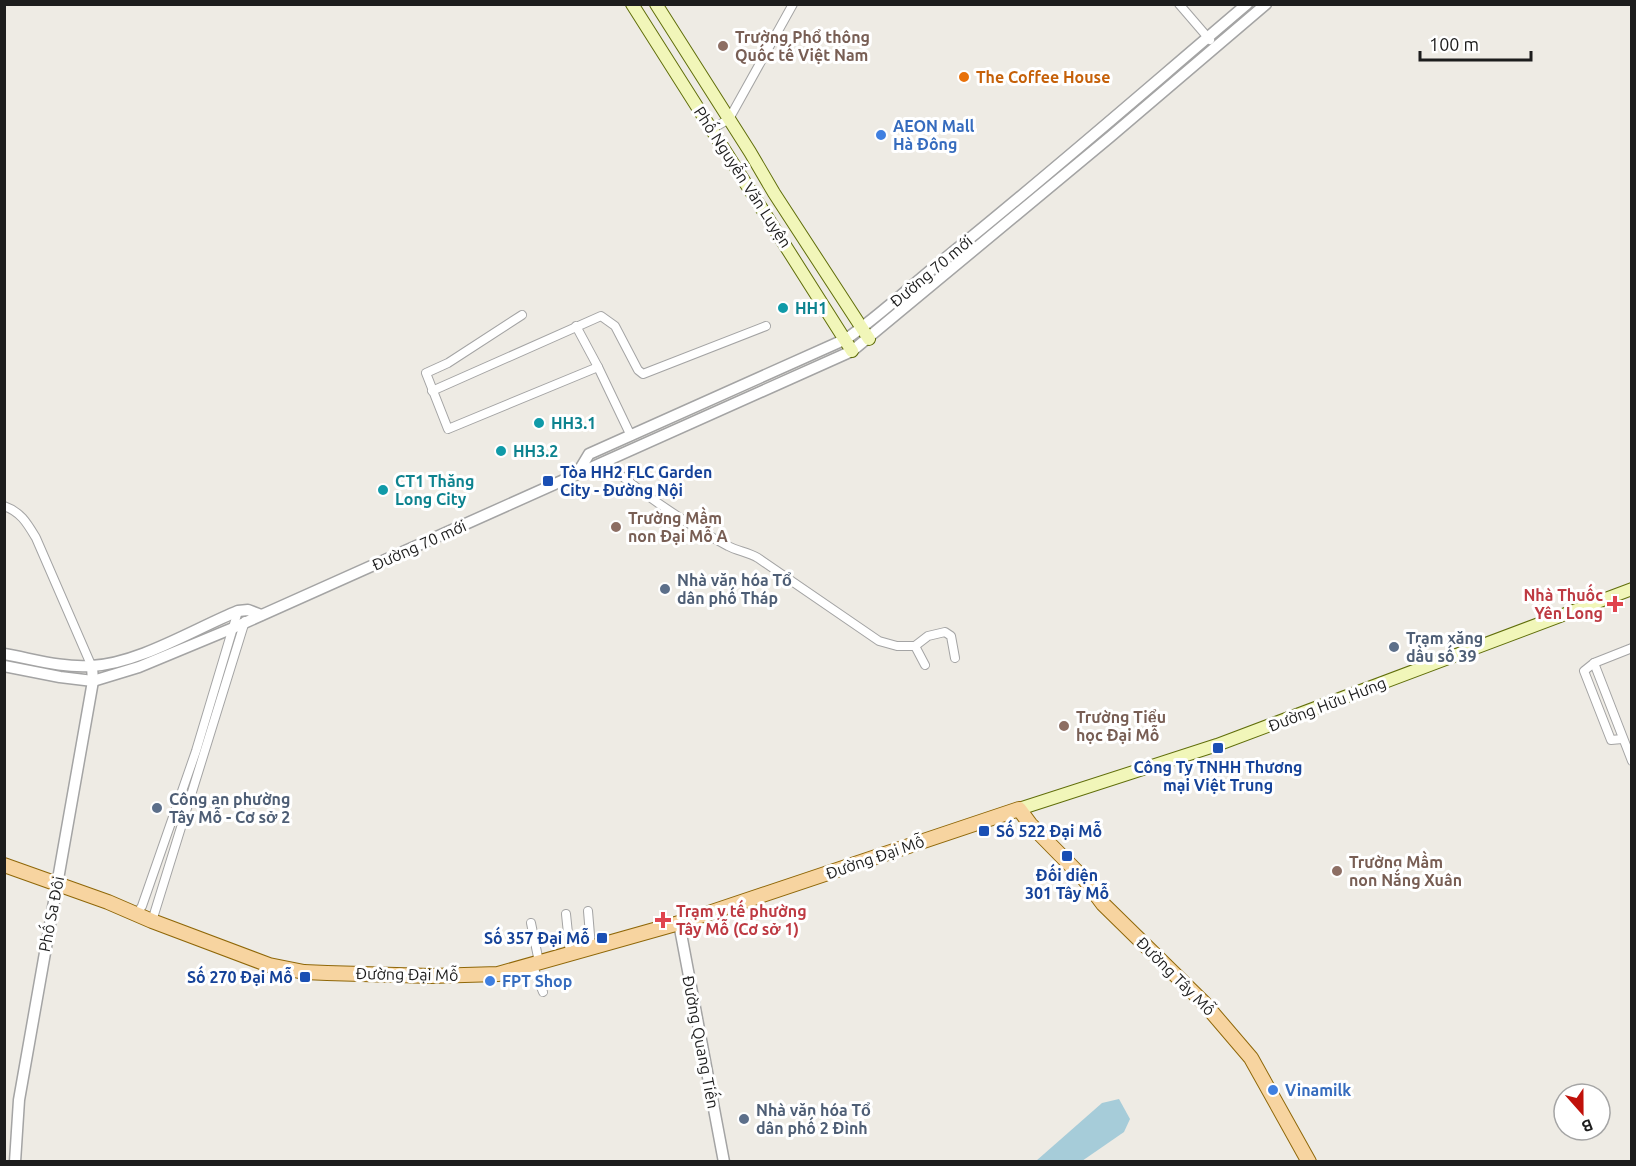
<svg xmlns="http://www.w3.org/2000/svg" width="1636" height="1166" viewBox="0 0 1636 1166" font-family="Ubuntu,sans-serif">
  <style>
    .water { fill: #a6ccd9 }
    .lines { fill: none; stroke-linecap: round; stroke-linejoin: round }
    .minor-casing { stroke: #a4a4a4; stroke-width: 10 }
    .tertiary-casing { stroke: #a4a4a4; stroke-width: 13 }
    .secondary-casing { stroke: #606e0a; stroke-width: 14 }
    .primary-casing { stroke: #8f6708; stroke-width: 16 }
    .minor { stroke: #fff; stroke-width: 8 }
    .tertiary { stroke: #fff; stroke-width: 10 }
    .secondary { stroke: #f1f6b9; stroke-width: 12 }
    .primary { stroke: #f7d4a0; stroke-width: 14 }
    .education-dot { fill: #8d6e63; stroke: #fff; stroke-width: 2 }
    .food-dot { fill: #e8710a; stroke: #fff; stroke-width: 2 }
    .shop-dot { fill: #3f7fe0; stroke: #fff; stroke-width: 2 }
    .culture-dot { fill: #0f9aa8; stroke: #fff; stroke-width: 2 }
    .transit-dot { fill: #1a4fb4; stroke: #fff; stroke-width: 2 }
    .service-dot { fill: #5c6f8a; stroke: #fff; stroke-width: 2 }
    .health-dot { fill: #e0444e; stroke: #fff; stroke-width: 2 }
    .labels { text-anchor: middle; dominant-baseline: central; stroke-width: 6; stroke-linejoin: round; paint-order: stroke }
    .education-label { font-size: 16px; font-weight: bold; fill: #785e54; stroke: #fff; text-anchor: start }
    .food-label { font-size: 16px; font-weight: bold; fill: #c56008; stroke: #fff; text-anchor: start }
    .shop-label { font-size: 16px; font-weight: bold; fill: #366cbe; stroke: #fff; text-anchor: start }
    .street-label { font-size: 16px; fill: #1d1d1d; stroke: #fff }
    .culture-label { font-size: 16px; font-weight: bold; fill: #0d838f; stroke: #fff; text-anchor: start }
    .transit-label { font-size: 16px; font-weight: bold; fill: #164399; stroke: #fff; text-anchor: start }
    .service-label { font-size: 16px; font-weight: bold; fill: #4e5e75; stroke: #fff; text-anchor: start }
    .health-label { font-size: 16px; font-weight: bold; fill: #be3a42; stroke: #fff; text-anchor: end }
  </style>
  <rect width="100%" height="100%" fill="#eeebe4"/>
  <path class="water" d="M 1119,1099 L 1130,1119 L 1124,1132 L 1082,1161 L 1036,1161 L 1102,1103 Z"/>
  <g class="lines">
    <defs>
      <g id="minor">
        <path d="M 1179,4 L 1210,40"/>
        <path d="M 712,129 L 729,119 L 793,4"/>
        <path d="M 522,315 L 448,363 L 426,373 L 448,429 L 598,367 L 576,326"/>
        <path d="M 598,367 L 631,436"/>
        <path d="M 432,391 L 601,316 L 615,326 L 638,370 L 643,374 L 766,326"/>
        <path d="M 604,462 C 642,493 684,523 728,546 C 737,551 748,552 758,558 L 879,641 L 897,646 L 915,646 L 925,665"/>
        <path d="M 4,506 C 21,512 27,523 36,538 L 92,667"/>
        <path d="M 915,646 L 928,636 L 945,632 L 951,636 L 955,658"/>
        <path d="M 1594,663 L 1632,761"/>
        <path d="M 1622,739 L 1611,740 L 1584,671 L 1594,663 L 1632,648"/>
        <path d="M 588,911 L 591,947"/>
        <path d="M 137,914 L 142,906 L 196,751 L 238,611"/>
        <path d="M 566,914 L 570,953"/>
        <path d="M 152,921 L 245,621"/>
        <path d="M 531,923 L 539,962"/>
        <path d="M 532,964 L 543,992"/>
      </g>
      <g id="tertiary">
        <path d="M 577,474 L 589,454 L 846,339 C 882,314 914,283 948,256 C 1050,174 1148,88 1247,4"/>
        <path d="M 4,654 C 33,659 62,668 91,666 C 138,664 194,629 238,611 L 248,610 L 261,615"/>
        <path d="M 4,666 L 60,677 L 93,681 L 139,667 L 233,628 L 852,351 L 1110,137 L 1266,4"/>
        <path d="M 679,923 L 724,1162"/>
        <path d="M 15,1162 L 19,1100 L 93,681 L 92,667"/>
      </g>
      <g id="secondary">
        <path d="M 632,4 L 852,351"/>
        <path d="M 656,4 L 750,152 L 774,193 L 869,339"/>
        <path d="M 1019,809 L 1217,745 L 1632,589"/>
      </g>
      <path id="primary" d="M 4,865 L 108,902 L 152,921 L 269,965 L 304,972 L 327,973 L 431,976 L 498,974 L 679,923 L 1019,809 L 1030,824 L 1085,880 L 1103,904 L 1204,1003 L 1251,1058 L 1309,1162"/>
    </defs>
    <use href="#minor" class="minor-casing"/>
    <use href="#tertiary" class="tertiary-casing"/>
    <use href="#secondary" class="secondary-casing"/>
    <use href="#primary" class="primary-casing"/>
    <use href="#minor" class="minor"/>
    <use href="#tertiary" class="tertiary"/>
    <use href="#secondary" class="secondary"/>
    <use href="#primary" class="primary"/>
  </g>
  <g class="education-dot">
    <circle cx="723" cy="46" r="6"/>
    <circle cx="616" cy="527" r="6"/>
    <circle cx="1064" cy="726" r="6"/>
    <circle cx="1337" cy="871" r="6"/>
  </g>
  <circle class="food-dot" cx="964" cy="77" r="6"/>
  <g class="shop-dot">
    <circle cx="881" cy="135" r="6"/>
    <circle cx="490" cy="981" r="6"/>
    <circle cx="1273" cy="1090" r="6"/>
  </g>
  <g class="culture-dot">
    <circle cx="783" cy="308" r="6"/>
    <circle cx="539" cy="423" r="6"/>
    <circle cx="501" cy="451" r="6"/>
    <circle cx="383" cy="490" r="6"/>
  </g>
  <g class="transit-dot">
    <rect x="542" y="475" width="12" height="12" rx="3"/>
    <rect x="1212" y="742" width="12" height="12" rx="3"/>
    <rect x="978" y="825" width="12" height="12" rx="3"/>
    <rect x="1061" y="850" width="12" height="12" rx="3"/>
    <rect x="596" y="932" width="12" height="12" rx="3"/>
    <rect x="299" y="971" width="12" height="12" rx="3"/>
  </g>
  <g class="service-dot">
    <circle cx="665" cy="589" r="6"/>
    <circle cx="1394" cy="647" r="6"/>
    <circle cx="157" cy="808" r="6"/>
    <circle cx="744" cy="1119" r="6"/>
  </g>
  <g class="health-dot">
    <path d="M1612 595h6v6h6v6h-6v6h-6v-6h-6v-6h6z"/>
    <path d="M660 911h6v6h6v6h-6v6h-6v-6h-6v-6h6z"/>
  </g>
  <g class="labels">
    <g class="education-label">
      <text x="735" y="37">Trường Phổ thông<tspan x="735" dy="18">Quốc tế Việt Nam</tspan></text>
      <text x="628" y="518">Trường Mầm<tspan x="628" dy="18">non Đại Mỗ A</tspan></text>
      <text x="1076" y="717">Trường Tiểu<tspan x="1076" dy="18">học Đại Mỗ</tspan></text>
      <text x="1349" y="862">Trường Mầm<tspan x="1349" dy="18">non Nắng Xuân</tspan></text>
    </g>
    <g class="food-label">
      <text x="976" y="77">The Coffee House</text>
    </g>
    <g class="shop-label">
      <text x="893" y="126">AEON Mall<tspan x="893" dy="18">Hà Đông</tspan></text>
      <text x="502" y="981">FPT Shop</text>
      <text x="1285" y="1090">Vinamilk</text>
    </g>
    <g class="street-label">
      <text transform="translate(743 177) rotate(57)">Phố Nguyễn Văn Luyện</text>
      <text transform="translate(931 271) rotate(-40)">Đường 70 mới</text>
      <text transform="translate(419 545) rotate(-24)">Đường 70 mới</text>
      <text transform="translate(1327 704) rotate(-21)">Đường Hữu Hưng</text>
      <text transform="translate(875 857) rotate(-19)">Đường Đại Mỗ</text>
      <text transform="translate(51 914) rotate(-79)">Phố Sa Đôi</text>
      <text transform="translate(407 974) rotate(1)">Đường Đại Mỗ</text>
      <text transform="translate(1176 976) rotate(45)">Đường Tây Mỗ</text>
      <text transform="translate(701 1042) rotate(79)">Đường Quang Tiến</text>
    </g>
    <g class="culture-label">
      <text x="795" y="308">HH1</text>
      <text x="551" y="423">HH3.1</text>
      <text x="513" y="451">HH3.2</text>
      <text x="395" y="481">CT1 Thăng<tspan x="395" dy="18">Long City</tspan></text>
    </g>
    <g class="transit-label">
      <text x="560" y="472">Tòa HH2 FLC Garden<tspan x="560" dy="18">City - Đường Nội</tspan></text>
      <text x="1218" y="767" text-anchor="middle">Công Ty TNHH Thương<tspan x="1218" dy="18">mại Việt Trung</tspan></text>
      <text x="996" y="831">Số 522 Đại Mỗ</text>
      <text x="1067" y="875" text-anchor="middle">Đối diện<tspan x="1067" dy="18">301 Tây Mỗ</tspan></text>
      <text x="590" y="938" text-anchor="end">Số 357 Đại Mỗ</text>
      <text x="293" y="977" text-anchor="end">Số 270 Đại Mỗ</text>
    </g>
    <g class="service-label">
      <text x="677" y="580">Nhà văn hóa Tổ<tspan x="677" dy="18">dân phố Tháp</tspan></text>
      <text x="1406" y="638">Trạm xăng<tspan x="1406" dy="18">dầu số 39</tspan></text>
      <text x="169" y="799">Công an phường<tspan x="169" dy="18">Tây Mỗ - Cơ sở 2</tspan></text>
      <text x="756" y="1110">Nhà văn hóa Tổ<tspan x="756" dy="18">dân phố 2 Đình</tspan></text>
    </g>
    <g class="health-label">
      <text x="1603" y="595">Nhà Thuốc<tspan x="1603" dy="18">Yên Long</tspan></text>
      <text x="676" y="911" text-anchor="start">Trạm y tế phường<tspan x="676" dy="18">Tây Mỗ (Cơ sở 1)</tspan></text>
    </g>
  </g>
  <rect width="1636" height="1166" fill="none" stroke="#1d1d1d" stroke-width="12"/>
  <g transform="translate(1582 1112) rotate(159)"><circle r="28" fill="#ffffff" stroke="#a5a5a5" stroke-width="1.5"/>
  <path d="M0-4.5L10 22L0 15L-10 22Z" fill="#c0110a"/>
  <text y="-9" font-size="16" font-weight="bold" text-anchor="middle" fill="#1d1d1d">B</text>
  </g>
  <path d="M1420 51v9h111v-9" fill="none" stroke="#1d1d1d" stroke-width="3"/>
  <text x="1429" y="51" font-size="18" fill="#1d1d1d" stroke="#ffffff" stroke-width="4.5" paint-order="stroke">100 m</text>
</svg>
